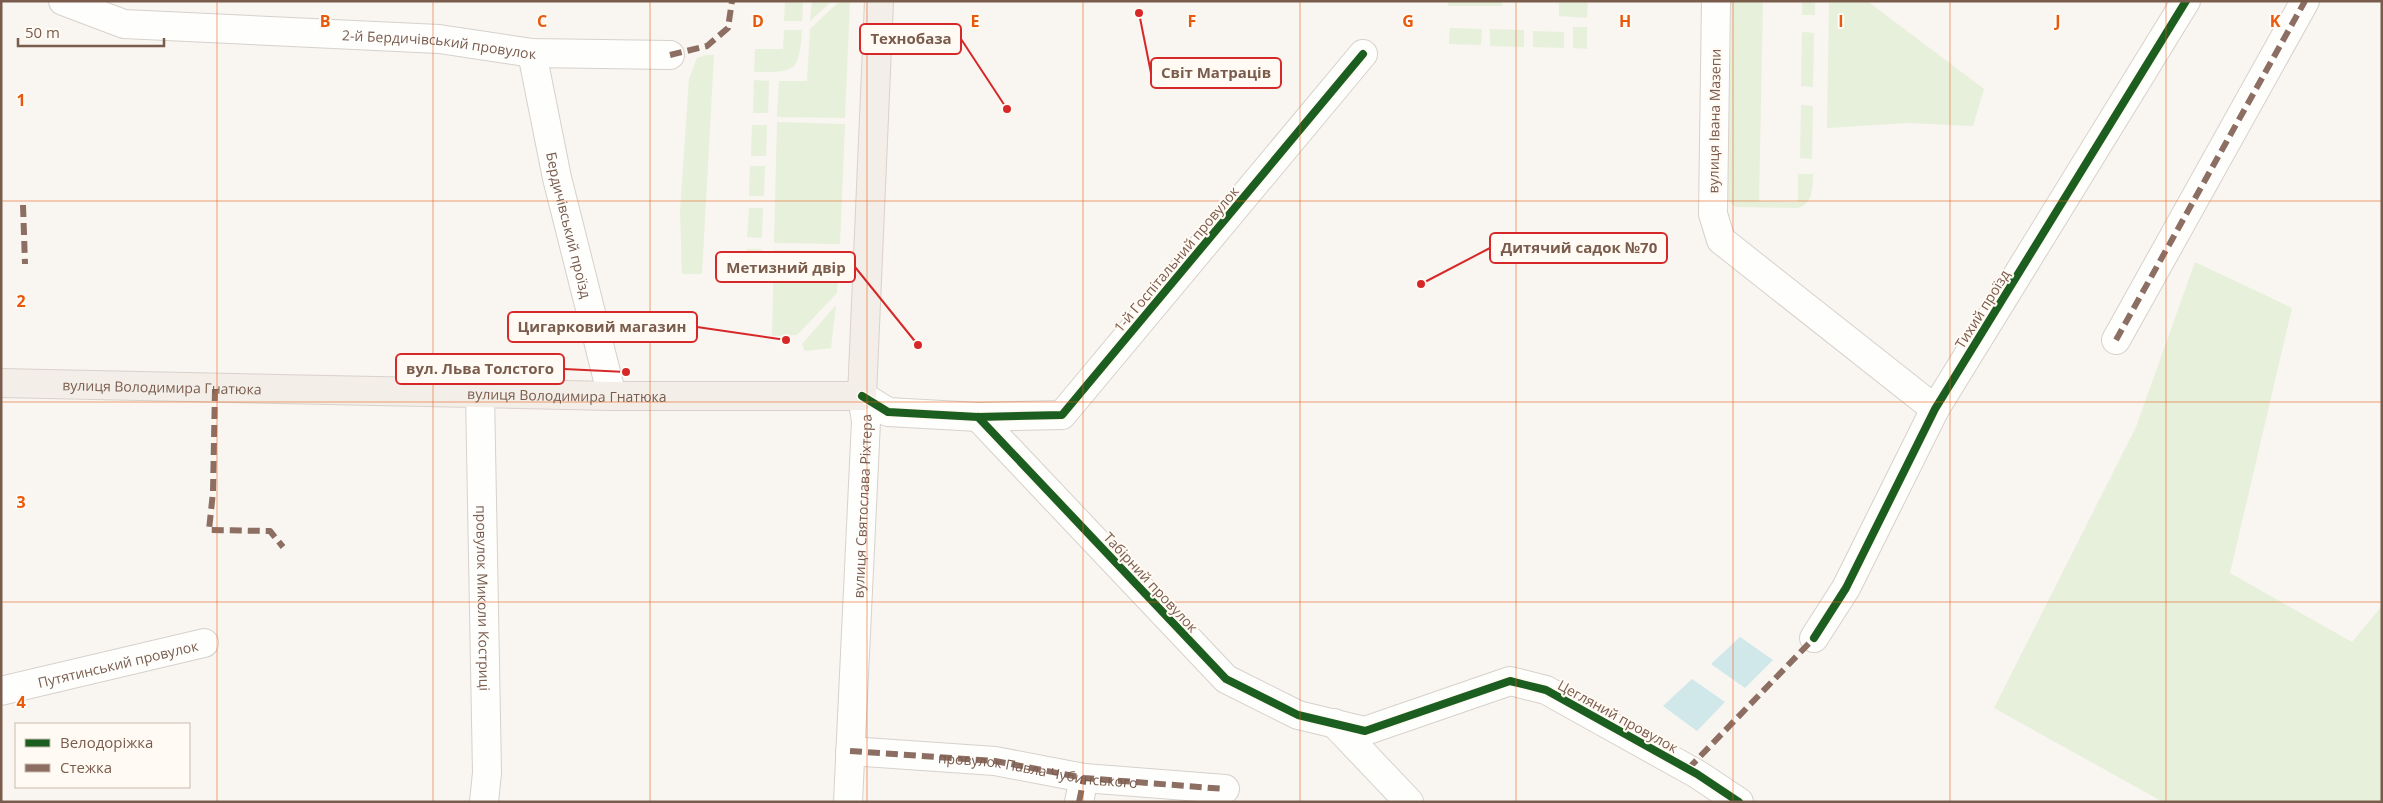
<svg xmlns="http://www.w3.org/2000/svg" width="2383" height="803" viewBox="0 0 2383 803" font-family="'Open Sans',sans-serif">
  <style>
    .green { fill: #e7f0db }
    .water { fill: #d0e8ea }
    .lines { fill: none; stroke-linecap: round; stroke-linejoin: round }
    .minor-casing { stroke: #d7d1cb; stroke-width: 30 }
    .major-casing { stroke: #dad1cc; stroke-width: 30 }
    .minor { stroke: #fefefd; stroke-width: 28 }
    .major { stroke: #f3eee8; stroke-width: 28 }
    .quiet { stroke: #8d6e63; stroke-width: 6; stroke-dasharray: 12 6; stroke-linecap: butt }
    .cycleway-casing { stroke: #fffaf3; stroke-width: 11 }
    .cycleway { stroke: #1b5e20; stroke-width: 8 }
    .grid { fill: none; stroke: #e8590c; stroke-width: 1; stroke-opacity: 0.55 }
    .labels { text-anchor: middle; dominant-baseline: central; stroke-width: 4; stroke-linejoin: round; paint-order: stroke }
    .street-label { font-size: 14px; fill: #7a5c4d; stroke: #fffaf3 }
    .grid-label { font-size: 16px; text-anchor: middle; font-weight: bold; fill: #e8590c; stroke: #fffaf3; stroke-width: 4; stroke-linejoin: round; paint-order: stroke }
    .leader { fill: none; stroke: #d62828; stroke-width: 2 }
    .callout-dot { fill: #d62828; stroke: #fffaf3; stroke-width: 2 }
    .callout { fill: #fffaf3; stroke: #d62828; stroke-width: 2 }
    .callout-label { font-size: 15px; text-anchor: middle; font-weight: bold; fill: #7a5c4d }
  </style>
  <rect width="100%" height="100%" fill="#f9f5f0"/>
  <g class="green">
    <path d="M 785,1 L 803,1 L 802,21 L 784,21 Z"/>
    <path d="M 812,1 L 832,1 L 810,21 Z"/>
    <path d="M 840,1 L 850,1 L 845,118 L 777,117 L 779,81 L 807,81 L 810,29 Z"/>
    <rect x="1448" y="1" width="54" height="5"/>
    <path d="M 1559,1 L 1588,1 L 1587,18 L 1559,16 Z"/>
    <path d="M 1731,1 L 1763,1 L 1759,201 L 1798,202 L 1798,174 L 1813,174 C 1812,189 1814,202 1798,208 L 1737,207 L 1733,206 L 1728,200 Z"/>
    <rect x="1802" y="1" width="13" height="14"/>
    <path d="M 1829,1 L 1867,1 L 1984,89 L 1973,126 L 1908,123 L 1827,128 Z"/>
    <path d="M 1573,27 L 1587,27 L 1587,49 L 1573,48 Z"/>
    <path d="M 1450,28 L 1482,29 L 1481,45 L 1449,44 Z"/>
    <path d="M 1490,29 L 1524,30 L 1524,47 L 1490,46 Z"/>
    <path d="M 784,30 L 802,30 C 799,73 796,72 754,72 L 755,49 L 783,49 Z"/>
    <path d="M 1533,31 L 1564,32 L 1564,48 L 1533,47 Z"/>
    <path d="M 1802,32 L 1814,33 L 1813,87 L 1801,86 Z"/>
    <path d="M 706,55 L 714,55 L 702,274 L 682,274 L 680,211 L 689,79 L 697,58 Z"/>
    <path d="M 754,80 L 769,81 L 768,113 L 753,113 Z"/>
    <path d="M 1801,105 L 1813,106 L 1812,159 L 1800,158 Z"/>
    <path d="M 777,122 L 845,124 L 840,244 L 774,243 Z"/>
    <path d="M 752,125 L 767,125 L 766,156 L 751,156 Z"/>
    <path d="M 750,166 L 765,166 L 764,196 L 749,196 Z"/>
    <path d="M 749,208 L 763,208 L 762,238 L 747,237 Z"/>
    <path d="M 747,249 L 762,249 L 760,281 L 745,281 Z"/>
    <path d="M 774,250 L 840,251 L 837,293 L 797,335 L 772,336 Z"/>
    <path d="M 2195,262 L 2292,308 L 2230,573 L 2352,642 L 2382,606 L 2382,802 L 2163,802 L 1994,708 L 2136,427 Z"/>
    <path d="M 836,305 L 831,348 L 805,351 L 802,344 Z"/>
  </g>
  <g class="water">
    <path d="M 1740,637 L 1773,660 L 1745,688 L 1711,664 Z"/>
    <path d="M 1692,679 L 1725,702 L 1697,731 L 1663,706 Z"/>
  </g>
  <g class="lines">
    <defs>
      <g id="minor">
        <path id="s1" d="M 63,1 L 124,24 L 439,39 L 532,53 L 670,55"/>
        <path d="M 1716,1 L 1713,214 L 1721,240 L 1935,409"/>
        <path id="s2" d="M 532,53 L 557,178 L 612,396"/>
        <path d="M 2116,340 L 2305,1"/>
        <path id="s3" d="M 480,393 L 487,773 L 484,802"/>
        <path d="M 862,396 L 888,412 L 978,417 L 1062,415 L 1363,54"/>
        <path d="M 978,417 L 1226,679 L 1298,715 L 1365,731 L 1510,681 L 1546,690 L 1697,774 L 1739,802"/>
        <path d="M 1814,638 L 1846,588 L 1935,409 L 2186,1"/>
        <path id="s4" d="M 1,691 L 204,643"/>
        <path d="M 1334,723 L 1409,802"/>
        <path id="s5" d="M 850,751 L 995,761 L 1084,778 L 1225,789"/>
        <path id="s6" d="M 848,802 L 866,421 L 862,396"/>
        <path d="M 1079,802 L 1084,778"/>
      </g>
      <g id="major">
        <path id="s7" d="M 1,383 L 612,396 L 862,396 L 879,1"/>
      </g>
    </defs>
    <use href="#minor" class="minor-casing"/>
    <use href="#major" class="major-casing"/>
    <use href="#minor" class="minor"/>
    <use href="#major" class="major"/>
    <g class="quiet">
      <path d="M 670,55 L 707,46 L 728,28 L 732,1"/>
      <path d="M 23,205 L 25,264"/>
      <path d="M 2116,340 L 2305,1"/>
      <path d="M 215,389 L 213,492 L 209,530 L 270,531 L 283,547"/>
      <path d="M 850,751 L 995,761 L 1084,778 L 1225,789"/>
      <path d="M 1688,769 L 1816,636"/>
      <path d="M 1079,802 L 1084,778"/>
    </g>
    <defs>
      <g id="cycleway">
        <path d="M 862,396 L 888,412 L 978,417 L 1062,415 L 1363,54"/>
        <path d="M 978,417 L 1226,679 L 1298,715 L 1365,731 L 1510,681 L 1546,690 L 1697,774 L 1739,802"/>
        <path d="M 1814,638 L 1846,588 L 1935,409 L 2186,1"/>
      </g>
    </defs>
    <use href="#cycleway" class="cycleway-casing"/>
    <use href="#cycleway" class="cycleway"/>
  </g>
  <path class="grid" d="M 217,1 L 217,802M 433,1 L 433,802M 650,1 L 650,802M 867,1 L 867,802M 1083,1 L 1083,802M 1300,1 L 1300,802M 1516,1 L 1516,802M 1733,1 L 1733,802M 1950,1 L 1950,802M 2166,1 L 2166,802M 1,201 L 2382,201M 1,402 L 2382,402M 1,602 L 2382,602"/>
  <g class="labels">
    <g class="street-label">
      <text stroke="none"><textPath href="#s1" startOffset="381">2-й Бердичівський провулок</textPath></text>
      <text transform="translate(1714 121) rotate(-89)">вулиця Івана Мазепи</text>
      <text stroke="none"><textPath href="#s2" startOffset="176">Бердичівський проїзд</textPath></text>
      <text transform="translate(1176 259) rotate(-50)">1-й Госпітальний провулок</text>
      <text transform="translate(1982 309) rotate(-58)">Тихий проїзд</text>
      <text stroke="none"><textPath href="#s7" startOffset="161">вулиця Володимира Гнатюка</textPath></text>
      <text stroke="none"><textPath href="#s7" startOffset="566">вулиця Володимира Гнатюка</textPath></text>
      <text stroke="none"><textPath href="#s6" startOffset="296">вулиця Святослава Ріхтера</textPath></text>
      <text transform="translate(1151 582) rotate(47)">Табірний провулок</text>
      <text stroke="none"><textPath href="#s3" startOffset="205">провулок Миколи Костриці</textPath></text>
      <text stroke="none"><textPath href="#s4" startOffset="120">Путятинський провулок</textPath></text>
      <text transform="translate(1618 716) rotate(29)">Цегляний провулок</text>
      <text stroke="none"><textPath href="#s5" startOffset="189">провулок Павла Чубинського</textPath></text>
    </g>
  </g>
  <g class="grid-label">
    <text x="325" y="27">B</text>
    <text x="542" y="27">C</text>
    <text x="758" y="27">D</text>
    <text x="975" y="27">E</text>
    <text x="1192" y="27">F</text>
    <text x="1408" y="27">G</text>
    <text x="1625" y="27">H</text>
    <text x="1841" y="27">I</text>
    <text x="2058" y="27">J</text>
    <text x="2275" y="27">K</text>
    <text x="21" y="106">1</text>
    <text x="21" y="307">2</text>
    <text x="21" y="508">3</text>
    <text x="21" y="708">4</text>
  </g>
  <path class="leader" d="M1007 109L961 39M1139 13L1151 73M1421 284L1490 248M918 345L855 267M786 340L697 327M626 372L564 369"/>
  <g class="callout-dot">
    <circle cx="1007" cy="109" r="5"/>
    <circle cx="1139" cy="13" r="5"/>
    <circle cx="1421" cy="284" r="5"/>
    <circle cx="918" cy="345" r="5"/>
    <circle cx="786" cy="340" r="5"/>
    <circle cx="626" cy="372" r="5"/>
  </g>
  <g class="callout">
    <rect x="860" y="24" width="101" height="30" rx="5"/>
    <rect x="1151" y="58" width="130" height="30" rx="5"/>
    <rect x="1490" y="233" width="177" height="30" rx="5"/>
    <rect x="716" y="252" width="139" height="30" rx="5"/>
    <rect x="508" y="312" width="189" height="30" rx="5"/>
    <rect x="396" y="354" width="168" height="30" rx="5"/>
  </g>
  <g class="callout-label">
    <text x="911" y="44">Технобаза</text>
    <text x="1216" y="78">Світ Матраців</text>
    <text x="1579" y="253">Дитячий садок №70</text>
    <text x="786" y="273">Метизний двір</text>
    <text x="602" y="332">Цигарковий магазин</text>
    <text x="480" y="374">вул. Льва Толстого</text>
  </g>
  <rect width="2383" height="803" fill="none" stroke="#7a5c4d" stroke-width="5"/>
  <rect x="15" y="723" width="175" height="65" fill="#fffaf3" stroke="#cabbb1"/>
  <rect x="25" y="739" width="25" height="8" fill="#1b5e20" stroke="#cabbb1"/>
  <text x="60" y="748" font-size="15" fill="#7a5c4d">Велодоріжка</text>
  <rect x="25" y="764" width="25" height="8" fill="#8d6e63" stroke="#cabbb1"/>
  <text x="60" y="773" font-size="15" fill="#7a5c4d">Стежка</text>
  <path d="M18 38v8h146v-8" fill="none" stroke="#7a5c4d" stroke-width="2.5"/>
  <text x="25" y="38" font-size="15" fill="#7a5c4d" stroke="#fffaf3" stroke-width="4" paint-order="stroke">50 m</text>
</svg>
